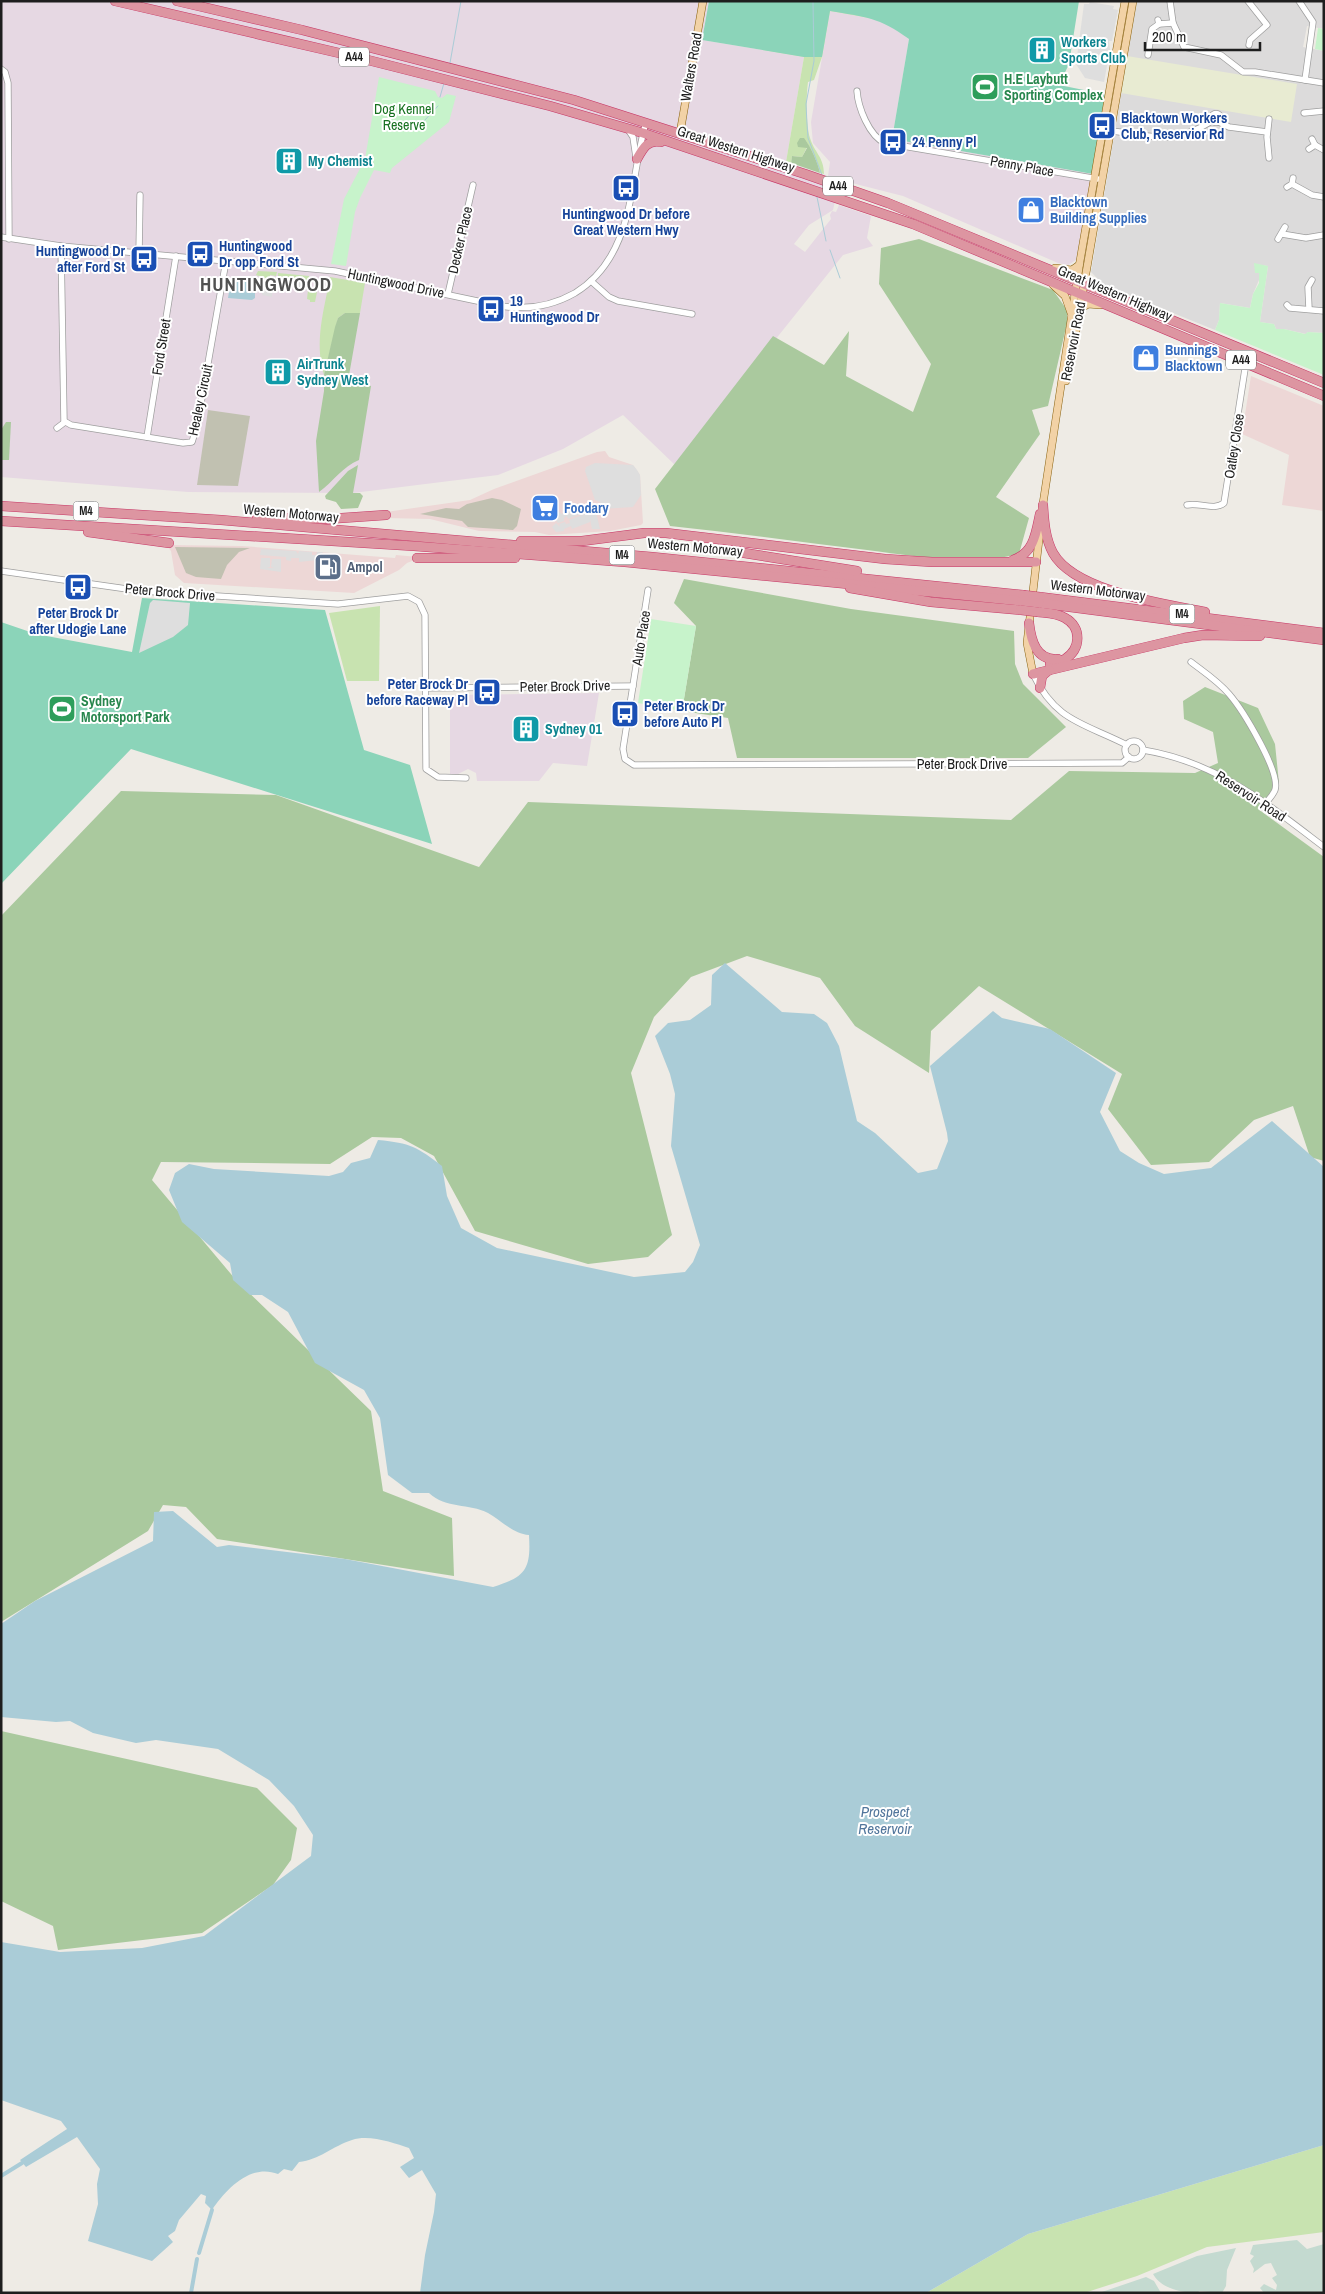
<svg xmlns="http://www.w3.org/2000/svg" width="1325" height="2294" viewBox="0 0 1325 2294" font-family="'Archivo Narrow',sans-serif">
  <style>
    .residential { fill: #dcdbdb }
    .commercial { fill: #edd7d6 }
    .industrial { fill: #e6d8e3 }
    .construction { fill: #c1c1b1 }
    .farmland { fill: #e8ebd2 }
    .grass { fill: #c8e3b0 }
    .forest { fill: #aac99e }
    .wetland { fill: #c4dad0 }
    .park { fill: #c7f3cb }
    .pitch { fill: #8bd4b9 }
    .parking { fill: #dedede }
    .water { fill: #aaccd7 }
    .lines { fill: none; stroke-linecap: round; stroke-linejoin: round }
    .stream { stroke: #aaccd7; stroke-width: 1 }
    .canal { stroke: #aaccd7; stroke-width: 4 }
    .minor-casing { stroke: #9f9f9f; stroke-width: 7 }
    .major-casing { stroke: #886210; stroke-width: 8 }
    .highway-casing { stroke: #c73766; stroke-width: 10 }
    .minor { stroke: #fff; stroke-width: 5.5 }
    .major { stroke: #f2d2a6; stroke-width: 7 }
    .highway { stroke: #dd95a1; stroke-width: 9 }
    .highway-bridge-casing { stroke: #c73766; stroke-width: 10; stroke-linecap: butt }
    .highway-bridge { stroke: #dd95a1; stroke-width: 9 }
    .labels { text-anchor: middle; dominant-baseline: central; stroke-width: 4; stroke-linejoin: round; paint-order: stroke }
    .shield { fill: #fff; stroke: #626262; stroke-width: 1 }
    .shield-label { font-size: 12px; font-weight: bold; fill: #1e1e1e }
    .culture-label { font-size: 14px; font-weight: bold; fill: #0d838f; stroke: #fff; text-anchor: start }
    .street-label { font-size: 14px; fill: #1e1e1e; stroke: #fff }
    .leisure-label { font-size: 14px; font-weight: bold; fill: #27864d; stroke: #fff; text-anchor: start }
    .park-label { font-size: 14px; fill: #177120; stroke: #fff }
    .transit-label { font-size: 14px; font-weight: bold; fill: #164399; stroke: #fff; text-anchor: start }
    .shop-label { font-size: 14px; font-weight: bold; fill: #366cbe; stroke: #fff; text-anchor: start }
    .service-label { font-size: 14px; font-weight: bold; fill: #4e5e75; stroke: #fff; text-anchor: start }
    .water-label { font-size: 15px; font-style: italic; fill: #52769c; stroke: #fff }
    .district-label { font-size: 19px; font-weight: bold; letter-spacing: 1px; fill: #515151; stroke: #fff }
  </style>
  <rect width="100%" height="100%" fill="#eeebe5"/>
  <path class="residential" d="M 1137,1 L 1324,1 L 1324,29 L 1307,26 L 1303,47 L 1324,51 L 1324,333 L 1308,332 L 1306,334 L 1284,329 L 1276,329 L 1274,324 L 1260,322 L 1268,266 L 1254,264 L 1259,272 L 1259,280 L 1253,294 L 1250,308 L 1220,303 L 1219,320 L 1215,330 L 1104,285 L 1091,272 Z"/>
  <g class="commercial">
    <path d="M 1251,376 L 1324,406 L 1324,511 L 1282,505 L 1289,455 L 1242,434 Z"/>
    <path d="M 605,451 L 609,457 L 633,465 L 640,475 L 643,523 L 641,525 L 610,531 L 549,535 L 535,532 L 479,531 L 430,519 L 386,518 L 386,512 L 470,500 L 494,489 L 597,452 Z"/>
    <path d="M 166,545 L 242,546 L 395,558 L 396,555 L 418,557 L 417,559 L 407,563 L 399,570 L 354,593 L 184,583 L 175,575 L 171,551 Z"/>
  </g>
  <g class="industrial">
    <path d="M 1,1 L 709,1 L 702,40 L 804,57 L 786,162 L 828,176 L 830,162 L 813,143 L 811,122 L 830,11 L 875,19 L 890,25 L 909,39 L 892,139 L 1093,174 L 1076,260 L 1068,265 L 1058,263 L 903,196 L 840,180 L 833,210 L 809,225 L 794,244 L 805,252 L 831,219 L 830,215 L 832,211 L 836,212 L 839,205 L 871,216 L 867,238 L 873,246 L 843,255 L 675,465 L 623,415 L 563,449 L 498,475 L 353,493 L 188,492 L 1,477 Z"/>
    <path d="M 599,693 L 587,766 L 553,763 L 539,781 L 477,781 L 476,773 L 468,769 L 458,774 L 450,774 L 450,695 Z"/>
  </g>
  <g class="construction">
    <path d="M 208,410 L 250,416 L 238,486 L 197,485 Z"/>
    <path d="M 492,498 L 502,500 L 521,509 L 517,526 L 513,530 L 468,527 L 462,521 L 420,514 L 446,508 L 459,509 L 467,504 Z"/>
    <path d="M 175,547 L 250,548 L 239,552 L 227,565 L 221,579 L 196,577 L 186,573 Z"/>
  </g>
  <path class="farmland" d="M 1127,56 L 1297,84 L 1291,122 L 1121,93 Z"/>
  <g class="grass">
    <path d="M 881,1 L 890,25 L 875,19 L 830,11 L 822,57 L 814,80 L 808,82 C 806,97 806,124 810,138 C 814,152 824,157 824,174 L 820,173 C 818,163 811,149 806,141 L 807,147 L 802,157 L 792,156 L 791,163 L 786,162 L 804,57 L 763,50 L 763,48 L 810,14 Z"/>
    <path d="M 258,271 L 277,272 L 276,276 L 270,275 L 270,280 L 256,275 Z"/>
    <path d="M 278,273 L 309,276 L 309,281 L 278,276 Z"/>
    <path d="M 330,277 L 365,283 L 360,313 L 345,313 L 338,318 L 324,375 C 314,341 324,311 330,277 Z"/>
    <path d="M 308,290 L 317,292 L 315,302 L 310,302 L 310,300 L 307,299 Z"/>
    <path d="M 380,606 L 379,681 L 347,681 L 329,613 Z"/>
    <path d="M 1324,2145 L 1324,2232 L 1207,2247 L 1137,2276 L 1084,2293 L 926,2293 L 1028,2234 Z"/>
  </g>
  <g class="forest">
    <path d="M 800,138 L 804,138 C 811,147 818,163 820,173 L 791,163 L 792,156 L 802,157 L 807,148 L 798,147 L 797,143 Z"/>
    <path d="M 919,239 L 1053,290 L 1067,310 L 1067,323 L 1048,406 L 1032,410 L 1040,434 L 996,497 L 1029,518 L 1019,554 C 972,566 914,556 867,550 C 801,542 736,533 670,526 L 655,489 L 773,336 L 824,365 L 849,331 L 846,376 L 913,412 L 931,364 L 879,284 L 881,248 Z"/>
    <path d="M 345,313 L 360,313 L 348,381 L 371,386 L 359,460 C 343,466 333,482 319,492 L 316,441 L 324,391 L 324,375 L 335,327 L 338,318 Z"/>
    <path d="M 6,422 L 11,422 L 9,460 L 1,460 L 1,430 Z"/>
    <path d="M 358,465 L 353,493 L 360,493 L 363,496 L 358,508 L 341,509 L 336,502 L 326,499 L 325,496 L 348,471 Z"/>
    <path d="M 684,579 L 851,609 L 1014,631 L 1015,664 L 1023,684 L 1066,727 L 1028,758 L 737,758 L 728,718 L 682,711 L 696,626 L 674,603 Z"/>
    <path d="M 1205,687 L 1258,708 L 1275,744 L 1279,783 L 1258,809 L 1324,857 L 1324,1161 L 1310,1157 L 1293,1106 L 1254,1120 L 1209,1162 L 1151,1165 L 1108,1109 L 1122,1074 L 979,986 L 931,1031 L 929,1073 L 855,1026 L 820,978 L 747,956 L 691,977 L 654,1017 L 631,1073 L 672,1235 L 648,1257 L 588,1264 L 475,1231 L 434,1156 L 401,1138 L 372,1137 L 330,1164 L 161,1162 L 152,1180 L 236,1280 L 371,1411 L 383,1491 L 452,1518 L 454,1576 L 217,1539 L 186,1507 L 163,1505 L 148,1531 L 1,1622 L 1,916 L 121,791 L 276,795 L 479,867 L 528,802 L 1011,820 L 1069,771 L 1195,773 L 1218,763 L 1213,732 L 1184,719 L 1183,701 Z"/>
    <path d="M 1,1731 L 257,1788 L 297,1828 L 291,1860 L 273,1885 L 202,1933 L 58,1950 L 53,1926 L 1,1901 Z"/>
  </g>
  <g class="wetland">
    <path d="M 1297,2240 L 1307,2249 L 1324,2244 L 1324,2293 L 1264,2293 L 1260,2288 L 1264,2284 L 1276,2290 L 1277,2285 L 1272,2278 L 1277,2275 L 1271,2263 L 1265,2264 L 1253,2273 L 1254,2269 L 1250,2261 L 1254,2256 L 1250,2254 L 1253,2245 Z"/>
    <path d="M 1236,2248 L 1227,2270 L 1226,2286 L 1222,2293 L 1199,2291 L 1198,2293 C 1183,2293 1161,2289 1153,2274 L 1197,2256 Z"/>
    <path d="M 1146,2277 L 1154,2281 L 1161,2293 L 1099,2293 Z"/>
  </g>
  <g class="park">
    <path d="M 1318,28 L 1324,29 L 1324,51 L 1315,49 Z"/>
    <path d="M 379,77 L 435,91 L 438,97 L 442,98 L 447,94 L 456,96 L 449,122 L 392,168 L 390,173 L 374,170 L 360,198 L 355,212 L 346,266 L 331,264 L 344,199 L 365,159 Z"/>
    <path d="M 1254,263 L 1268,266 L 1260,322 L 1274,324 L 1276,329 L 1284,329 L 1305,334 L 1308,332 L 1324,333 L 1324,375 L 1215,330 L 1219,320 L 1220,303 L 1250,308 L 1253,294 L 1259,283 L 1259,273 L 1255,273 Z"/>
    <path d="M 651,619 L 696,626 L 682,711 L 638,703 Z"/>
  </g>
  <g class="pitch">
    <path d="M 709,1 L 1079,1 L 1069,64 L 1059,85 L 1104,94 L 1105,98 L 1093,174 L 892,139 L 909,39 C 879,17 865,17 830,11 L 822,57 L 804,57 L 702,40 Z"/>
    <path d="M 142,598 L 325,610 L 364,750 L 410,765 L 432,844 L 131,749 L 1,884 L 1,622 L 36,634 L 132,652 Z"/>
  </g>
  <g class="parking">
    <path d="M 1090,2 L 1114,6 L 1113,9 L 1118,10 L 1112,41 L 1109,41 L 1110,50 L 1104,82 L 1085,78 L 1076,64 L 1084,4 L 1089,4 Z"/>
    <path d="M 270,277 L 293,281 L 293,284 L 294,281 L 310,283 L 309,290 L 272,284 L 270,288 L 273,288 L 272,297 L 262,295 L 263,287 L 267,287 L 266,280 L 270,280 Z"/>
    <path d="M 595,463 L 633,465 L 637,470 L 640,475 L 641,495 L 633,507 L 602,509 L 600,502 L 595,500 L 585,471 L 586,467 Z"/>
    <path d="M 589,504 L 593,513 L 596,512 L 600,529 L 592,529 L 590,519 L 590,522 L 572,529 L 571,526 L 564,529 L 564,531 L 556,532 L 552,527 L 556,523 L 560,527 L 559,524 L 565,522 L 566,524 L 570,523 L 569,520 L 587,513 L 589,515 L 585,509 L 586,512 L 568,519 L 567,516 L 564,518 L 564,521 L 558,523 L 552,515 L 560,512 L 561,514 L 569,511 L 568,509 L 573,508 L 574,510 Z"/>
    <path d="M 261,549 L 296,551 L 298,554 L 299,551 L 312,552 L 312,555 L 316,555 L 317,552 L 323,552 L 317,560 L 299,562 L 299,558 L 291,558 L 291,561 L 286,560 L 286,557 L 260,555 Z"/>
    <path d="M 261,558 L 270,558 L 270,567 L 267,568 L 274,568 L 271,567 L 272,559 L 281,559 L 281,572 L 260,569 Z"/>
    <path d="M 153,600 L 190,603 L 188,625 L 173,637 L 139,653 L 150,603 Z"/>
  </g>
  <g class="water">
    <path d="M 241,279 L 245,279 L 255,288 L 255,298 L 252,300 L 228,298 L 230,286 Z"/>
    <path d="M 725,963 L 782,1012 L 814,1014 L 827,1023 L 839,1046 L 857,1121 L 875,1133 L 918,1173 L 937,1169 L 948,1141 L 947,1133 L 930,1066 L 993,1011 L 1002,1018 L 1050,1029 L 1116,1073 L 1100,1112 L 1120,1151 L 1139,1163 L 1164,1174 L 1211,1168 L 1272,1121 L 1324,1167 L 1324,2145 L 1028,2234 L 926,2293 L 420,2293 L 425,2255 L 434,2212 L 436,2194 L 422,2170 L 409,2178 L 400,2167 L 414,2158 L 409,2148 C 394,2143 369,2134 352,2140 C 333,2146 319,2160 299,2162 L 292,2171 L 284,2169 L 278,2174 C 251,2163 226,2189 212,2210 L 205,2203 L 206,2196 L 201,2194 L 179,2220 L 175,2231 L 168,2236 L 173,2242 L 152,2261 L 88,2241 L 98,2204 L 97,2184 L 100,2169 L 77,2137 L 26,2167 L 20,2160 L 67,2129 L 61,2121 L 1,2100 L 1,1942 L 60,1952 L 142,1948 L 204,1936 L 311,1856 L 313,1835 L 294,1806 L 269,1780 L 218,1749 L 156,1740 L 136,1743 L 93,1733 L 70,1721 L 56,1722 L 1,1717 L 1,1624 L 35,1601 L 153,1541 L 154,1512 L 173,1511 L 217,1547 L 229,1545 L 345,1559 L 493,1587 C 526,1577 531,1569 529,1535 C 513,1534 502,1521 488,1513 C 469,1503 446,1509 429,1493 L 412,1493 L 388,1475 L 380,1418 L 364,1390 L 315,1363 L 288,1312 L 262,1295 L 250,1295 L 233,1280 L 230,1263 L 182,1222 L 169,1190 L 175,1173 L 189,1164 L 214,1169 L 329,1176 L 343,1172 L 351,1163 L 370,1158 L 378,1140 C 411,1143 417,1147 442,1166 L 447,1196 L 461,1228 L 497,1248 L 634,1277 L 685,1272 L 693,1262 L 700,1245 L 671,1146 L 675,1094 L 670,1074 L 655,1036 L 668,1023 L 690,1020 L 711,1005 L 712,975 Z"/>
  </g>
  <g class="lines">
    <g class="stream">
      <path d="M 813,1 L 814,61 L 806,104 L 807,124 L 808,138 L 822,175"/>
      <path d="M 450,63 L 461,1"/>
      <path d="M 440,97 L 444,83"/>
      <path d="M 424,121 L 438,106"/>
      <path d="M 817,197 L 826,241"/>
      <path d="M 830,250 L 840,278"/>
    </g>
    <g class="canal">
      <path d="M 1,2176 L 22,2163"/>
      <path d="M 199,2253 L 212,2210"/>
      <path d="M 191,2293 L 197,2259"/>
    </g>
    <defs>
      <g id="minor">
        <path d="M 1170,1 L 1173,23 L 1184,47 L 1221,55 L 1243,72 L 1255,72 L 1324,83"/>
        <path d="M 1248,1 L 1267,25 L 1250,40 L 1249,45"/>
        <path d="M 1299,1 L 1313,22 L 1305,80"/>
        <path d="M 1158,20 L 1159,24 L 1173,23"/>
        <path d="M 1148,55 L 1152,29 L 1159,24"/>
        <path d="M 1,69 L 5,72 L 8,83 L 9,239"/>
        <path d="M 857,91 C 858,107 869,136 885,143 L 1098,179"/>
        <path d="M 1304,113 L 1324,111"/>
        <circle cx="1216" cy="118" r="4.5"/>
        <path d="M 1219,122 L 1229,127 L 1267,132"/>
        <path d="M 627,128 L 633,137 L 636,157"/>
        <path d="M 1110,131 C 1155,135 1170,147 1212,121"/>
        <path d="M 1315,145 L 1324,150"/>
        <path d="M 1309,149 L 1315,145 L 1312,139"/>
        <path d="M 1269,158 L 1267,137 L 1269,119"/>
        <path d="M 1292,184 L 1312,195 L 1324,197"/>
        <path d="M 1287,187 L 1292,184 L 1293,178"/>
        <path d="M 1282,234 L 1306,238 L 1324,235"/>
        <path d="M 1,237 L 61,246 L 335,271 L 501,306 C 526,310 552,306 575,293 C 635,256 629,182 646,122"/>
        <path d="M 1278,239 L 1285,227"/>
        <path d="M 61,246 L 64,421 L 71,425 L 183,443 L 192,442 L 197,426 L 226,261"/>
        <path d="M 139,253 L 140,195"/>
        <path d="M 591,281 L 609,297 L 618,301 L 692,314"/>
        <path d="M 448,294 L 473,185"/>
        <path d="M 1287,305 L 1290,308 L 1324,311"/>
        <path d="M 1309,309 L 1308,287 L 1312,280"/>
        <path d="M 57,428 L 65,422"/>
        <path d="M 147,437 L 176,256"/>
        <path d="M 1187,505 C 1199,502 1214,511 1224,503 L 1245,369 L 1251,352"/>
        <path d="M 1,571 L 141,591 L 338,604 L 408,596 L 419,602 L 425,615 L 426,769 L 438,777 L 466,778"/>
        <path d="M 648,590 L 623,749 L 625,759 L 634,765 L 1115,763 L 1122,763 L 1129,757"/>
        <path d="M 1191,662 C 1204,672 1218,681 1229,694 C 1242,709 1281,772 1275,790 C 1273,795 1269,799 1266,803"/>
        <path d="M 1033,674 C 1056,722 1084,723 1127,745"/>
        <path d="M 425,688 L 633,686"/>
        <circle cx="1134" cy="750" r="9"/>
        <path d="M 1143,750 C 1217,762 1266,803 1324,847"/>
      </g>
      <g id="major">
        <path d="M 680,133 L 703,1"/>
        <path d="M 1055,268 L 1072,270 L 1079,265"/>
        <path d="M 1053,285 L 1065,296 L 1071,313"/>
        <path d="M 1080,309 L 1088,304 L 1100,305"/>
        <path d="M 1066,381 L 1072,354 L 1133,1"/>
        <path d="M 1042,510 L 1080,261 L 1125,1"/>
        <path d="M 1033,674 L 1027,643 L 1040,531"/>
      </g>
      <g id="highway">
        <path d="M 115,1 L 352,56 L 550,106 L 643,133 L 913,224 L 1324,396"/>
        <path d="M 177,1 L 302,30 L 574,100 L 805,174 L 888,203 L 1324,383"/>
        <path d="M 637,159 C 643,148 648,139 661,142"/>
        <path d="M 1043,505 C 1044,521 1045,538 1053,553 C 1075,592 1165,604 1205,612"/>
        <path d="M 1,506 L 221,520 L 652,557 L 1023,595"/>
        <path d="M 257,518 L 327,519 L 386,515"/>
        <path d="M 1,521 L 414,546 L 625,562 L 1022,601"/>
        <path d="M 88,532 L 169,543"/>
        <path d="M 521,541 L 582,541 L 644,533 L 666,533 L 885,559 L 932,562 L 1036,562"/>
        <path d="M 738,552 L 857,571"/>
        <path d="M 417,558 L 515,558"/>
        <path d="M 1013,560 C 1034,553 1036,533 1040,514"/>
        <path d="M 850,588 L 931,602 L 1021,610"/>
        <path d="M 1040,597 L 1324,633"/>
        <path d="M 1039,603 L 1324,640"/>
        <path d="M 1038,612 C 1046,613 1057,613 1065,618 C 1082,627 1081,649 1065,659 C 1060,662 1055,663 1050,664"/>
        <path d="M 1029,623 C 1031,640 1036,661 1058,659"/>
        <path d="M 1033,674 L 1184,638 L 1203,635 L 1260,636"/>
        <path d="M 1040,688 L 1042,676 L 1049,670"/>
      </g>
    </defs>
    <use href="#minor" class="minor-casing"/>
    <use href="#major" class="major-casing"/>
    <use href="#highway" class="highway-casing"/>
    <use href="#minor" class="minor"/>
    <use href="#major" class="major"/>
    <use href="#highway" class="highway"/>
    <defs>
      <g id="highway-bridge">
        <path d="M 1023,595 L 1040,597"/>
        <path d="M 1022,601 L 1039,603"/>
        <path d="M 1021,610 L 1038,612"/>
      </g>
    </defs>
    <use href="#highway-bridge" class="highway-bridge-casing"/>
    <use href="#highway-bridge" class="highway-bridge"/>
  </g>
  <defs>
    <symbol id="building-square" viewBox="-11 -11 22 22"><rect x="-9" y="-9" width="18" height="18" rx="4" fill="#0f9aa8" stroke="#fff"/><path d="M-4-6H4V6H1V3H-1V6H-4ZM-2.5-4.3h1.7v1.8h-1.7ZM.8-4.3h1.7v1.8H.8ZM-2.5-1h1.7V.8h-1.7ZM.8-1h1.7V.8H.8Z" fill="#fff"/></symbol>
    <symbol id="stadium-square" viewBox="-11 -11 22 22"><rect x="-9" y="-9" width="18" height="18" rx="4" fill="#2e9e5b" stroke="#fff"/><path d="M0-5a6.5 5 0 1 0 0 10a6.5 5 0 1 0 0-10ZM-3.5-1.8h7v3.6h-7Z" fill="#fff"/></symbol>
    <symbol id="bus-square" viewBox="-11 -11 22 22"><rect x="-9" y="-9" width="18" height="18" rx="4" fill="#1a4fb4" stroke="#fff"/><path d="M-5-6H5V4H4V6H2V4H-2V6H-4V4H-5ZM-3.5-4V0h7V-4ZM-3.5 1.2v1.5H-2V1.2ZM2 1.2v1.5H3.5V1.2Z" fill="#fff"/></symbol>
    <symbol id="shop-square" viewBox="-11 -11 22 22"><rect x="-9" y="-9" width="18" height="18" rx="4" fill="#3f7fe0" stroke="#fff"/><path d="M-5-2.5h2.3a2.7 3.5 0 0 1 5.4 0H5L5.5 6h-11ZM-1.5-2.5h3a1.5 2.3 0 0 0-3 0Z" fill="#fff"/></symbol>
    <symbol id="supermarket-square" viewBox="-11 -11 22 22"><rect x="-9" y="-9" width="18" height="18" rx="4" fill="#3f7fe0" stroke="#fff"/><path d="M-6-5.5h2.5l.6 2H6L4.5 2H-2.5L-4.4-4H-6ZM-1.5 3.2a1.3 1.3 0 1 0 .1 0ZM3 3.2a1.3 1.3 0 1 0 .1 0Z" fill="#fff"/></symbol>
    <symbol id="fuel-square" viewBox="-11 -11 22 22"><rect x="-9" y="-9" width="18" height="18" rx="4" fill="#5c6f8a" stroke="#fff"/><path d="M-5.5-6h7V0h2V4h1.3V-2.5L3-4.5l.8-.8L6-3V5H2.5V1h-1V6h-7ZM-4.2-4.7v3.2H.2V-4.7Z" fill="#fff"/></symbol>
  </defs>
  <g fill-rule="evenodd">
    <use href="#building-square" x="1026" y="34" width="32" height="32"/>
    <use href="#stadium-square" x="969" y="71" width="32" height="32"/>
    <use href="#bus-square" x="1086" y="110" width="32" height="32"/>
    <use href="#bus-square" x="877" y="126" width="32" height="32"/>
    <use href="#building-square" x="273" y="145" width="32" height="32"/>
    <use href="#bus-square" x="610" y="172" width="32" height="32"/>
    <use href="#shop-square" x="1015" y="194" width="32" height="32"/>
    <use href="#bus-square" x="184" y="238" width="32" height="32"/>
    <use href="#bus-square" x="128" y="243" width="32" height="32"/>
    <use href="#bus-square" x="475" y="293" width="32" height="32"/>
    <use href="#shop-square" x="1130" y="342" width="32" height="32"/>
    <use href="#building-square" x="262" y="356" width="32" height="32"/>
    <use href="#supermarket-square" x="529" y="492" width="32" height="32"/>
    <use href="#fuel-square" x="312" y="551" width="32" height="32"/>
    <use href="#bus-square" x="62" y="571" width="32" height="32"/>
    <use href="#bus-square" x="471" y="676" width="32" height="32"/>
    <use href="#stadium-square" x="46" y="693" width="32" height="32"/>
    <use href="#bus-square" x="609" y="698" width="32" height="32"/>
    <use href="#building-square" x="510" y="713" width="32" height="32"/>
  </g>
  <g class="labels">
    <g class="shield">
      <rect x="339" y="47.5" width="30" height="19" rx="4"/>
      <rect x="823" y="176.5" width="30" height="19" rx="4"/>
      <rect x="1226" y="350.5" width="30" height="19" rx="4"/>
      <rect x="73.5" y="501.5" width="25" height="19" rx="4"/>
      <rect x="609.5" y="545.5" width="25" height="19" rx="4"/>
      <rect x="1169.5" y="604.5" width="25" height="19" rx="4"/>
    </g>
    <g class="shield-label">
      <text x="354" y="57">A44</text>
      <text x="838" y="186">A44</text>
      <text x="1241" y="360">A44</text>
      <text x="86" y="511">M4</text>
      <text x="622" y="555">M4</text>
      <text x="1182" y="614">M4</text>
    </g>
    <g class="culture-label">
      <text x="1061" y="42">Workers<tspan x="1061" dy="16">Sports Club</tspan></text>
      <text x="308" y="161">My Chemist</text>
      <text x="297" y="364">AirTrunk<tspan x="297" dy="16">Sydney West</tspan></text>
      <text x="545" y="729">Sydney 01</text>
    </g>
    <g class="street-label">
      <text transform="translate(691 67) rotate(-80)">Walters Road</text>
      <text transform="translate(736 149) rotate(18)">Great Western Highway</text>
      <text transform="translate(1022 166) rotate(10)">Penny Place</text>
      <text transform="translate(460 240) rotate(-77)">Decker Place</text>
      <text transform="translate(396 283) rotate(12)">Huntingwood Drive</text>
      <text transform="translate(1115 293) rotate(23)">Great Western Highway</text>
      <text transform="translate(1073 341) rotate(-79)">Reservoir Road</text>
      <text transform="translate(161 347) rotate(-81)">Ford Street</text>
      <text transform="translate(200 400) rotate(-78)">Healey Circuit</text>
      <text transform="translate(1234 446) rotate(-81)">Oatley Close</text>
      <text transform="translate(291 513) rotate(5)">Western Motorway</text>
      <text transform="translate(695 547) rotate(5)">Western Motorway</text>
      <text transform="translate(1098 590) rotate(7)">Western Motorway</text>
      <text transform="translate(170 592) rotate(5)">Peter Brock Drive</text>
      <text transform="translate(641 638) rotate(-81)">Auto Place</text>
      <text transform="translate(565 686) rotate(-1)">Peter Brock Drive</text>
      <text x="962" y="764">Peter Brock Drive</text>
      <text transform="translate(1251 796) rotate(33)">Reservoir Road</text>
    </g>
    <g class="leisure-label">
      <text x="1004" y="79">H.E Laybutt<tspan x="1004" dy="16">Sporting Complex</tspan></text>
      <text x="81" y="701">Sydney<tspan x="81" dy="16">Motorsport Park</tspan></text>
    </g>
    <g class="park-label">
      <text x="404" y="109">Dog Kennel<tspan x="404" dy="16">Reserve</tspan></text>
    </g>
    <g class="transit-label">
      <text x="1121" y="118">Blacktown Workers<tspan x="1121" dy="16">Club, Reservior Rd</tspan></text>
      <text x="912" y="142">24 Penny Pl</text>
      <text x="626" y="214" text-anchor="middle">Huntingwood Dr before<tspan x="626" dy="16">Great Western Hwy</tspan></text>
      <text x="219" y="246">Huntingwood<tspan x="219" dy="16">Dr opp Ford St</tspan></text>
      <text x="125" y="251" text-anchor="end">Huntingwood Dr<tspan x="125" dy="16">after Ford St</tspan></text>
      <text x="510" y="301">19<tspan x="510" dy="16">Huntingwood Dr</tspan></text>
      <text x="78" y="613" text-anchor="middle">Peter Brock Dr<tspan x="78" dy="16">after Udogie Lane</tspan></text>
      <text x="468" y="684" text-anchor="end">Peter Brock Dr<tspan x="468" dy="16">before Raceway Pl</tspan></text>
      <text x="644" y="706">Peter Brock Dr<tspan x="644" dy="16">before Auto Pl</tspan></text>
    </g>
    <g class="shop-label">
      <text x="1050" y="202">Blacktown<tspan x="1050" dy="16">Building Supplies</tspan></text>
      <text x="1165" y="350">Bunnings<tspan x="1165" dy="16">Blacktown</tspan></text>
      <text x="564" y="508">Foodary</text>
    </g>
    <g class="service-label">
      <text x="347" y="567">Ampol</text>
    </g>
    <g class="water-label">
      <text x="885" y="1811">Prospect<tspan x="885" dy="17">Reservoir</tspan></text>
    </g>
    <g class="district-label">
      <text x="266" y="284">HUNTINGWOOD</text>
    </g>
  </g>
  <rect width="1325" height="2294" fill="none" stroke="#1e1e1e" stroke-width="5"/>
  <path d="M1145 42v8h115v-8" fill="none" stroke="#1e1e1e" stroke-width="2.5"/>
  <text x="1152" y="42" font-size="15" fill="#1e1e1e" stroke="#ffffff" stroke-width="4" paint-order="stroke">200 m</text>
</svg>
